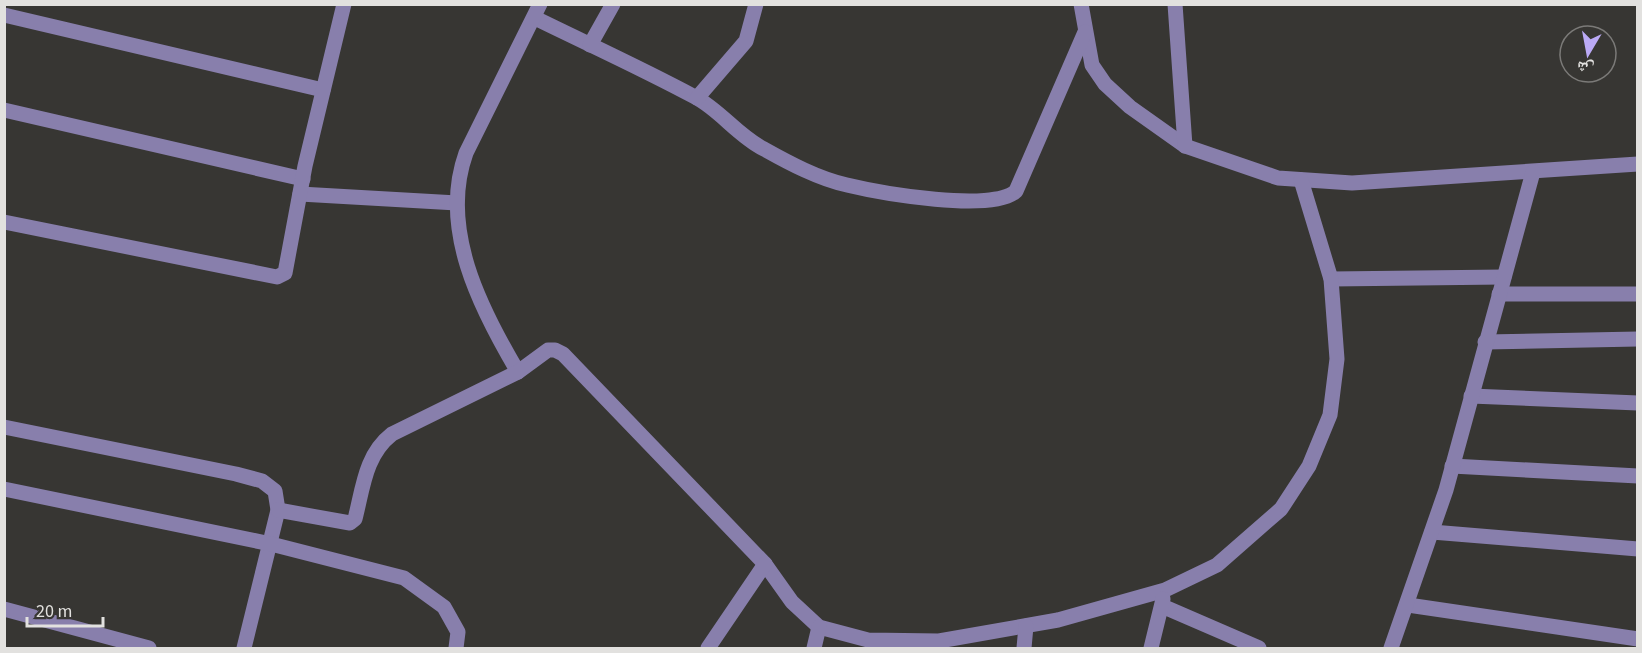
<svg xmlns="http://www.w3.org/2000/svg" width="1642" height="653" viewBox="0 0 1642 653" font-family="'Source Sans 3','Noto Naskh Arabic',sans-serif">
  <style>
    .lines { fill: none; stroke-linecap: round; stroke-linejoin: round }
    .minor { stroke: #887fac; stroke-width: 15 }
  </style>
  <rect width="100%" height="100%" fill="#373633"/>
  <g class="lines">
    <g class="minor">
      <path d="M 1081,4 L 1092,65 L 1105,84 L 1130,107 L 1185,146 L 1278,178 L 1352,183 L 1638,164"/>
      <path d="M 1175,4 L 1185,146"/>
      <path d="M 4,15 L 323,90"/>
      <path d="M 535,18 C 588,44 643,69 695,97 C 720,110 738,136 764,149 C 789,163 819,179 847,185 C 880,193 993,213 1016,191 L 1085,32"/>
      <path d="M 590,45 L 613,4"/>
      <path d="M 697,98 L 746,41 L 756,4"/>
      <path d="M 4,110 L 303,179"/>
      <path d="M 300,194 L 457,203"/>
      <path d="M 4,222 L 277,277 L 285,273 L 305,166 L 344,4"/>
      <path d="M 1331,279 L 1504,277"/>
      <path d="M 1499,294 L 1638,294"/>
      <path d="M 1485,342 L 1638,339"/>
      <path d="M 518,372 C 480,308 439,228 466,153 L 540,4"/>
      <path d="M 1471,396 L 1638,403"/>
      <path d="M 4,427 L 236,474 L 262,481 L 275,491 L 278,510 L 244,648"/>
      <path d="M 1452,466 L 1638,476"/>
      <path d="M 4,489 L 271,544 L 404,578 L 444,607 L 458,632 L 456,648"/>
      <path d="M 278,510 L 350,523 L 355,519 C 363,488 365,455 392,434 L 518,372 L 548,350 L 555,350 L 563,354 L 765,564 L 792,602 L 819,627 L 868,640 L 939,641 L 1058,620 L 1165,590 L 1217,565 L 1281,509 L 1309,466 L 1330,415 L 1337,359 L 1331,279 L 1301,180"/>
      <path d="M 1432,532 L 1638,549"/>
      <path d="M 1408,605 L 1638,639"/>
      <path d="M 1162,606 L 1259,648"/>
      <path d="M 4,609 L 149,648"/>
      <path d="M 708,648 L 765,564"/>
      <path d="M 814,648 L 819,627"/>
      <path d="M 1024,648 L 1026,626"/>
      <path d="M 1151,648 L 1163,599"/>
      <path d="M 1391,648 L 1446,490 L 1533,172"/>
    </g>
  </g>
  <rect width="1642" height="653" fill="none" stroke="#e2e1df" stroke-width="12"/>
  <g transform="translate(1588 54) rotate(190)"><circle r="28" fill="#373633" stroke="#7b7a78" stroke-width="1.5"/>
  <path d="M0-4.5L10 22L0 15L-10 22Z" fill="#bbaaf6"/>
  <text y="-9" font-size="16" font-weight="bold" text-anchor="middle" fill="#e2e1df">ش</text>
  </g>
  <path d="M27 617v9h76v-9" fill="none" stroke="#e2e1df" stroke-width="3"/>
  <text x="36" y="617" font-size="18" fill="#e2e1df" stroke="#373633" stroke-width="4.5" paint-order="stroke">20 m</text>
</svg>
